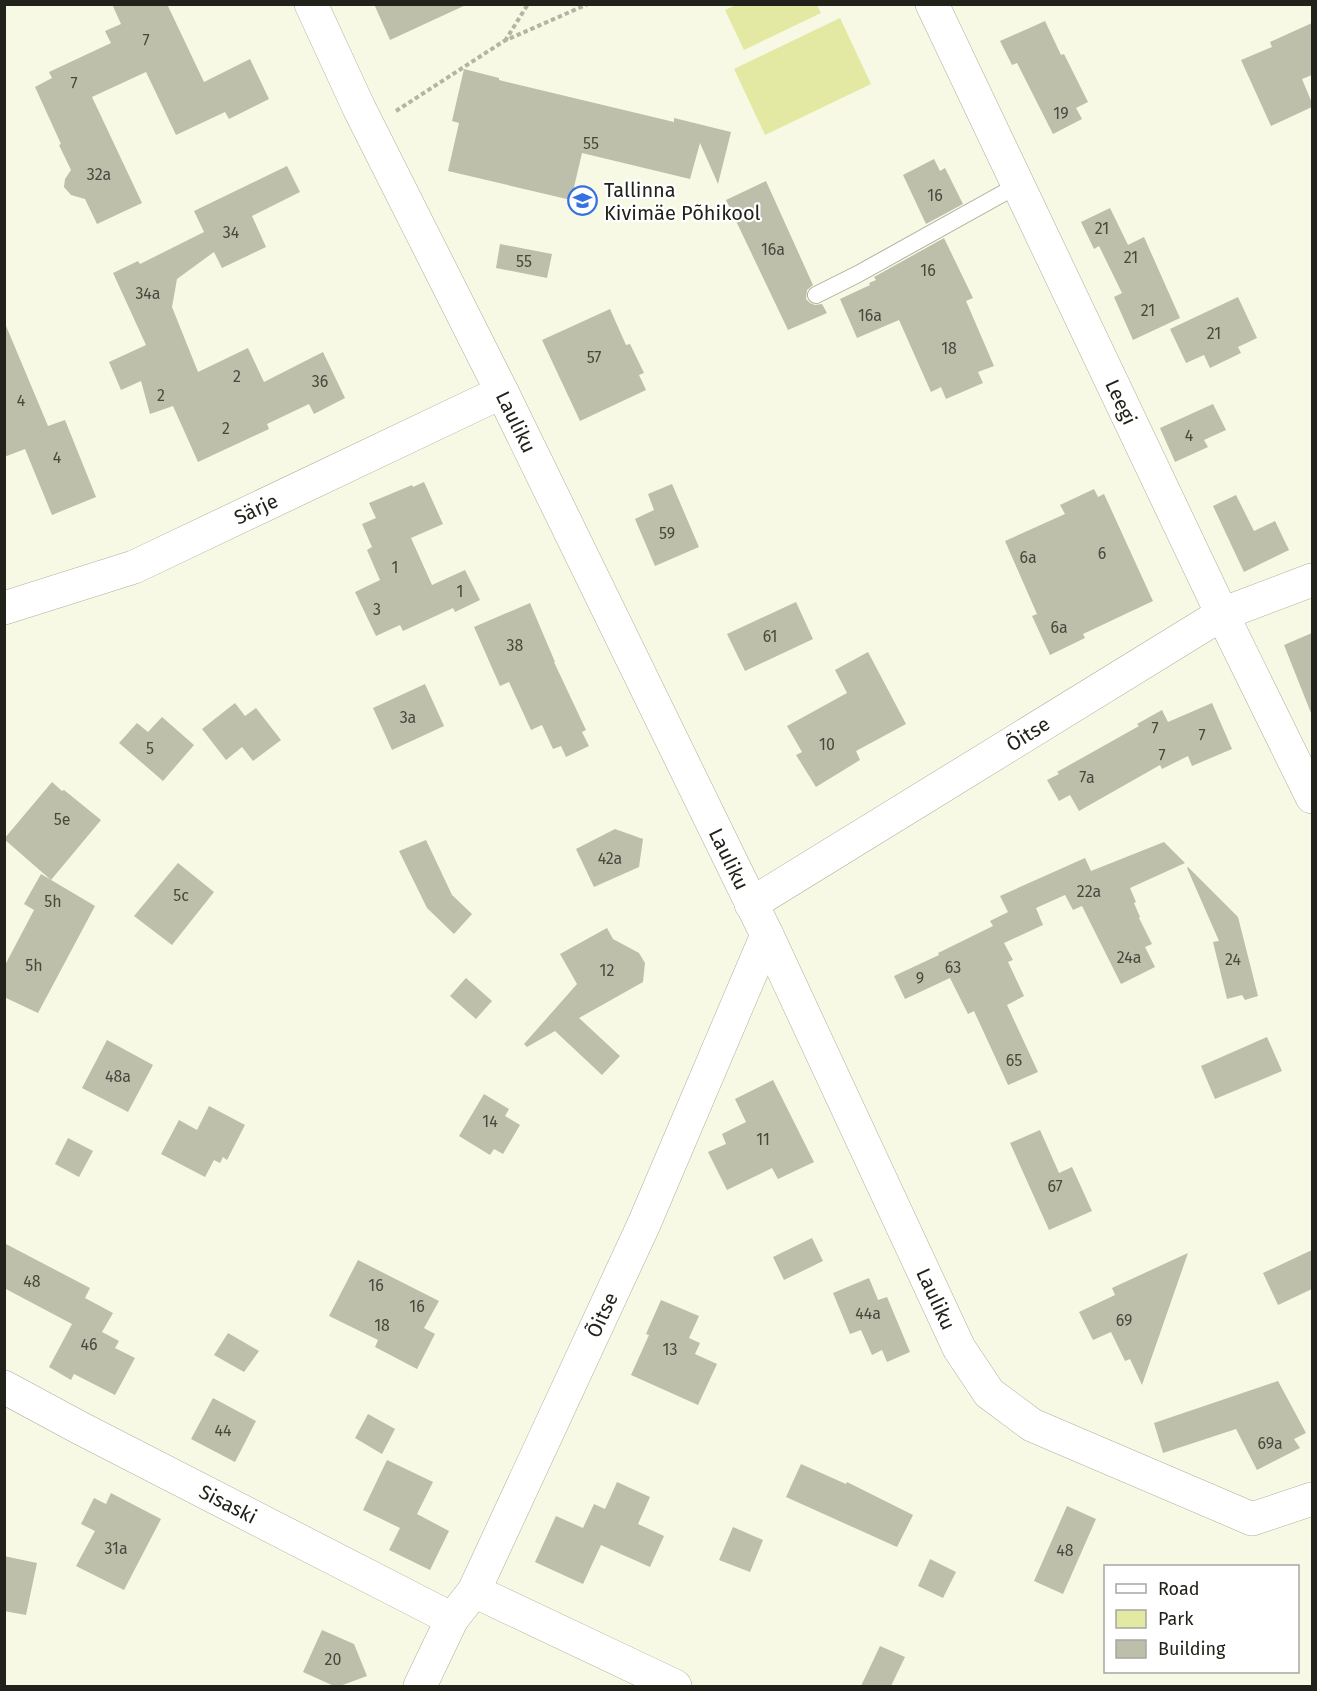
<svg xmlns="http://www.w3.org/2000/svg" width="1317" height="1691" viewBox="0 0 1317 1691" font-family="'Fira Sans',sans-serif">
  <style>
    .green { fill: #e3e8a2 }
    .building { fill: #bdbfaa }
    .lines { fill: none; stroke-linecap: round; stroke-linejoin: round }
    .lane-casing { stroke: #aeb09c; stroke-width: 18 }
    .street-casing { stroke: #aeb09c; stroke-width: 34 }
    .path { stroke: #b3b5a4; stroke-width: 4; stroke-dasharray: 4.5 3; stroke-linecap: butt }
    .lane { stroke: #fff; stroke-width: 16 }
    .street { stroke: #fff; stroke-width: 33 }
    .labels { text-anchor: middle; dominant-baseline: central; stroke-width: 4.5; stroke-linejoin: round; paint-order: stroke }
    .number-label { font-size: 16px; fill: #48493e }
    .poi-label { font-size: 20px; fill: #21221a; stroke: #fff; text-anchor: start }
    .street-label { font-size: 20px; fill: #21221a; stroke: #fff }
  </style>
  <rect width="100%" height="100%" fill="#f7f9e4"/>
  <g class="green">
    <path d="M 817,5 L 821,13 L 744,50 L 725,10 L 736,5 Z"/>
    <path d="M 840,18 L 871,84 L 765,135 L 734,69 Z"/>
  </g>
  <g class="building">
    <path d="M 112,4 L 167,4 L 204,82 L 250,59 L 269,99 L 229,119 L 225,112 L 176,135 L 146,72 L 92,97 L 142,203 L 97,224 L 85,199 L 71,195 L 64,187 L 65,179 L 71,170 L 59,145 L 61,144 L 35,87 L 52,78 L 49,72 L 111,43 L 105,31 L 121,24 Z"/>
    <path d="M 374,4 L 468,4 L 390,40 Z"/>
    <path d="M 1045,21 L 1061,55 L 1064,54 L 1088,102 L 1076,108 L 1082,119 L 1053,134 L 1017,63 L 1012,65 L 1000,41 Z"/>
    <path d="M 1312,23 L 1312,75 L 1302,79 L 1312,103 L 1312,107 L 1271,126 L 1241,60 L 1272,47 L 1270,42 Z"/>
    <path d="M 464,69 L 499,78 L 499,80 L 674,122 L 674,118 L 731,132 L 718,184 L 700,143 L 690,179 L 582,153 L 571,200 L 448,171 L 459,123 L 452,121 Z"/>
    <path d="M 934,159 L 940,171 L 945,168 L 963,204 L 926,224 L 903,175 Z"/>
    <path d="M 287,166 L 300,192 L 252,216 L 266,247 L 222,268 L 214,252 L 177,279 L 172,307 L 198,372 L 248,348 L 264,382 L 323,352 L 345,398 L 314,414 L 309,404 L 267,424 L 269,429 L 198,462 L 173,406 L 150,414 L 141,381 L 121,390 L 109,362 L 146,345 L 113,273 L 138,261 L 140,264 L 204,232 L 194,211 Z"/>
    <path d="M 766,181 L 813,285 L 807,290 L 806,299 L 810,303 L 815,305 L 822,304 L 827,313 L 788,330 L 726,200 Z"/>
    <path d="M 1110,208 L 1128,245 L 1144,237 L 1180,318 L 1133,340 L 1114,297 L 1122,293 L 1099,246 L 1094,249 L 1081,222 Z"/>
    <path d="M 944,238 L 973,298 L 966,301 L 994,366 L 978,372 L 983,383 L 946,399 L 941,387 L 931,392 L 899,320 L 857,338 L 840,299 L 870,285 L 869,283 L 876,280 L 874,277 Z"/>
    <path d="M 500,244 L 552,254 L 547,278 L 496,268 Z"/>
    <path d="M 1238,297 L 1257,338 L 1238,347 L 1241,353 L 1210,368 L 1204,355 L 1186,363 L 1170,329 Z"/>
    <path d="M 610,309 L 626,345 L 630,344 L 644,373 L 639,375 L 646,390 L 580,421 L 542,340 Z"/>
    <path d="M 4,321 L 48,426 L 65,420 L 96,497 L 52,515 L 25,449 L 4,457 Z"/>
    <path d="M 1213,404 L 1226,430 L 1204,440 L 1208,447 L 1175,462 L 1160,428 Z"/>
    <path d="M 424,482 L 443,524 L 411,538 L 432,585 L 465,570 L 480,600 L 455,612 L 453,608 L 403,631 L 400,625 L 376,636 L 355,592 L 380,580 L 367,550 L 372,547 L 362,524 L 376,518 L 369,503 L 412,485 L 413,487 Z"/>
    <path d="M 672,484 L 699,547 L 655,566 L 635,519 L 654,510 L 648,494 Z"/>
    <path d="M 1094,489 L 1098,497 L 1104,494 L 1153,601 L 1083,634 L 1085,638 L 1050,655 L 1032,616 L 1037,614 L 1005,541 L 1065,514 L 1060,505 Z"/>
    <path d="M 1236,495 L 1254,531 L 1275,521 L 1289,550 L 1244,572 L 1213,506 Z"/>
    <path d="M 796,602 L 813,639 L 745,671 L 727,634 Z"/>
    <path d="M 530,603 L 555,662 L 554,662 L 586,730 L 582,732 L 589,746 L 566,757 L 561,746 L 553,749 L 542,725 L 531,730 L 509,682 L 500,686 L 474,627 Z"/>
    <path d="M 1312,633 L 1312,712 L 1311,713 L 1284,645 Z"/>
    <path d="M 868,652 L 906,724 L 856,751 L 860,760 L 816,787 L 796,755 L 802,752 L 787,726 L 847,693 L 835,670 Z"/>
    <path d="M 425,684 L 444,726 L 392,750 L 373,708 Z"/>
    <path d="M 235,703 L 245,716 L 256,708 L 281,740 L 253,761 L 242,747 L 226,760 L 202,729 Z"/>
    <path d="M 1212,703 L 1232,749 L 1192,766 L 1188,756 L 1162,769 L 1160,765 L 1079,811 L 1070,795 L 1059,801 L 1047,780 L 1059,774 L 1057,772 L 1139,726 L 1137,724 L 1162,710 L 1168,722 Z"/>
    <path d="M 162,717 L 194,745 L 163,781 L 119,743 L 137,723 L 148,732 Z"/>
    <path d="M 52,782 L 62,791 L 64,790 L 101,820 L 51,880 L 4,839 Z"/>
    <path d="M 615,829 L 643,839 L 639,867 L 594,887 L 576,849 Z"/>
    <path d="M 426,840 L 452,895 L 472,914 L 454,934 L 427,908 L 399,851 Z"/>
    <path d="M 1164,842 L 1185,863 L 1130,888 L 1136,902 L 1134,903 L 1140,917 L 1139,918 L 1152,944 L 1145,947 L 1155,967 L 1121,984 L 1082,906 L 1073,910 L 1065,895 L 1036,908 L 1043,925 L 1004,943 L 1013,960 L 1008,962 L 1024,996 L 1007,1005 L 1038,1072 L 1008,1085 L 974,1011 L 968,1014 L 950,978 L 905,999 L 894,976 L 939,955 L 938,953 L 993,926 L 990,921 L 1008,912 L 1000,896 L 1085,858 L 1091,871 Z"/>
    <path d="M 178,863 L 214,892 L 172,945 L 134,916 Z"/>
    <path d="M 1188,867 L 1238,917 L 1258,996 L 1245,1000 L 1242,995 L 1227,999 L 1213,942 L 1219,941 L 1187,868 Z"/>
    <path d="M 41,874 L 95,906 L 38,1013 L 4,997 L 4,967 L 34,910 L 24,904 Z"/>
    <path d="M 607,928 L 613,939 L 639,953 L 645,963 L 643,982 L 579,1018 L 620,1056 L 602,1075 L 555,1031 L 527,1047 L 524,1044 L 577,984 L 560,954 Z"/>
    <path d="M 466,978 L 492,1001 L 476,1019 L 450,996 Z"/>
    <path d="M 1267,1037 L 1282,1071 L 1215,1099 L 1201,1066 Z"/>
    <path d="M 107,1040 L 153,1065 L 128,1112 L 82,1088 Z"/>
    <path d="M 773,1080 L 814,1162 L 778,1179 L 772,1168 L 727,1190 L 708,1152 L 726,1144 L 722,1134 L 746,1122 L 735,1099 Z"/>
    <path d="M 484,1094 L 509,1109 L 505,1116 L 520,1125 L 503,1154 L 494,1149 L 490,1155 L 459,1136 Z"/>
    <path d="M 209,1106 L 245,1125 L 227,1160 L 223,1157 L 220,1163 L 214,1160 L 205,1177 L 161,1154 L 179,1120 L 197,1130 Z"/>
    <path d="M 1040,1130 L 1059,1173 L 1072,1167 L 1092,1211 L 1049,1230 L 1010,1143 Z"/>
    <path d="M 68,1138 L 93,1151 L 79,1177 L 55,1164 Z"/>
    <path d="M 812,1238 L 823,1261 L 784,1280 L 773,1257 Z"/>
    <path d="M 4,1243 L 90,1288 L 85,1298 L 113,1313 L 102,1332 L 119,1341 L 115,1348 L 135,1358 L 115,1395 L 74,1374 L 71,1380 L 49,1367 L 72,1324 L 4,1288 Z"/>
    <path d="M 1312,1250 L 1312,1289 L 1278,1305 L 1263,1273 Z"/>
    <path d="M 1188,1253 L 1142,1385 L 1130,1359 L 1125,1361 L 1111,1332 L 1093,1340 L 1079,1312 L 1115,1295 L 1112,1288 Z"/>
    <path d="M 358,1260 L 439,1301 L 424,1328 L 435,1334 L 417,1369 L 375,1347 L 378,1340 L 329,1316 Z"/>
    <path d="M 869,1278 L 878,1300 L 887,1297 L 910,1352 L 887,1362 L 882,1350 L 872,1355 L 861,1330 L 850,1334 L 833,1293 Z"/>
    <path d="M 661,1300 L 699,1316 L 689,1338 L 700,1343 L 695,1354 L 717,1364 L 698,1405 L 631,1375 L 649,1335 L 646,1334 Z"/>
    <path d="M 228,1333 L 259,1351 L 244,1372 L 214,1355 Z"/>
    <path d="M 1278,1381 L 1306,1433 L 1294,1439 L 1300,1448 L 1257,1470 L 1236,1429 L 1163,1453 L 1154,1423 Z"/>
    <path d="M 213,1398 L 256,1421 L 235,1462 L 191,1439 Z"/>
    <path d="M 368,1414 L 395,1429 L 382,1454 L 355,1438 Z"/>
    <path d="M 387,1460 L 433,1482 L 417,1514 L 449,1531 L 430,1570 L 389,1550 L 400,1528 L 363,1510 Z"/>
    <path d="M 801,1464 L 846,1484 L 847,1482 L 913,1515 L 897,1547 L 786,1497 Z"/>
    <path d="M 617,1482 L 650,1497 L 638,1524 L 664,1536 L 650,1567 L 601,1545 L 583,1584 L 535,1562 L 556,1516 L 583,1528 L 594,1504 L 605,1509 Z"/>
    <path d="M 111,1493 L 161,1519 L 124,1590 L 76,1566 L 95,1531 L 81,1524 L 94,1498 L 106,1504 Z"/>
    <path d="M 1067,1506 L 1096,1519 L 1063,1594 L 1034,1581 Z"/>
    <path d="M 733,1527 L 763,1540 L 750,1572 L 719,1560 Z"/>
    <path d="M 4,1556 L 37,1563 L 26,1615 L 4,1611 Z"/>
    <path d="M 930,1559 L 956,1572 L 943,1598 L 918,1586 Z"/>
    <path d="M 322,1630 L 354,1644 L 367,1676 L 340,1686 L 334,1686 L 303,1672 Z"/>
    <path d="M 880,1646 L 905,1657 L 891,1686 L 861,1686 Z"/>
  </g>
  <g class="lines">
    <defs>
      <path id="lane" d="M 816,295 L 858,274 L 1018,185"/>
      <g id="street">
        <path d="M 311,4 L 359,108 L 502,392 L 767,935 L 959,1348 L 989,1393 L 1032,1425 L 1252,1519 L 1312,1499"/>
        <path d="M 932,4 L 1222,614 L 1312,797"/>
        <path d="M 4,608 L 134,567 L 502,392"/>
        <path d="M 751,904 L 1222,614 L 1312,580"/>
        <path d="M 4,1387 L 80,1428 L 452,1619"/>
        <path d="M 474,1591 L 675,1686"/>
        <path d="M 420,1686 L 452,1619 L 474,1591 L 644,1224 L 767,935"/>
      </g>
    </defs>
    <use href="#lane" class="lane-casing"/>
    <use href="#street" class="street-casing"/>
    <g class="path">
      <path d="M 505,41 L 528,4"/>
      <path d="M 396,111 L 504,41 L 588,4"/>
    </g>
    <use href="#lane" class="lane"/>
    <use href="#street" class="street"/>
  </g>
  <defs>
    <symbol id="school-ring" viewBox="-11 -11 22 22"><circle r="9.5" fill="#fff" stroke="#3572e1" stroke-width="1.5"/><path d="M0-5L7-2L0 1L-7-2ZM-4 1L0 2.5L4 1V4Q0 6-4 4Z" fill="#3572e1"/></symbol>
  </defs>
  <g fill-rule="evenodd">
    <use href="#school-ring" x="566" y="184" width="33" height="33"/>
  </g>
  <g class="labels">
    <g class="number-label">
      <text x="146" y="40">7</text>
      <text x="74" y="83">7</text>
      <text x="1061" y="113">19</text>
      <text x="591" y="143">55</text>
      <text x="99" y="174">32a</text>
      <text x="935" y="195">16</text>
      <text x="1102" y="228">21</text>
      <text x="231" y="232">34</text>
      <text x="773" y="249">16a</text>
      <text x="1131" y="257">21</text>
      <text x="524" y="261">55</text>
      <text x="928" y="270">16</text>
      <text x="148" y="293">34a</text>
      <text x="1148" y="310">21</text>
      <text x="870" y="315">16a</text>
      <text x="1214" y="333">21</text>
      <text x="949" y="348">18</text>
      <text x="594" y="357">57</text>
      <text x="237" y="376">2</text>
      <text x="320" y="381">36</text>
      <text x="161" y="395">2</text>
      <text x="21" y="400">4</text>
      <text x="226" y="428">2</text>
      <text x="1189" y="435">4</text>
      <text x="57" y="457">4</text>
      <text x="667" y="533">59</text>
      <text x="1102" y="553">6</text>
      <text x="1028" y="557">6a</text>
      <text x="395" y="567">1</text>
      <text x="460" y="591">1</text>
      <text x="377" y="609">3</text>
      <text x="1059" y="627">6a</text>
      <text x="770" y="636">61</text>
      <text x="515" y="645">38</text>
      <text x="408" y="717">3a</text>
      <text x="1155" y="728">7</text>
      <text x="1202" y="735">7</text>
      <text x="827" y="744">10</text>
      <text x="150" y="748">5</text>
      <text x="1162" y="755">7</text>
      <text x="1087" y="777">7a</text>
      <text x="62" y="819">5e</text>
      <text x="610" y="858">42a</text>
      <text x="1089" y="891">22a</text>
      <text x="181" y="895">5c</text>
      <text x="53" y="901">5h</text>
      <text x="1129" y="957">24a</text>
      <text x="1233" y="959">24</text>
      <text x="34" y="965">5h</text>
      <text x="953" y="967">63</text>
      <text x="607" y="970">12</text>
      <text x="920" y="978">9</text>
      <text x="1014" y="1060">65</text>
      <text x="118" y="1076">48a</text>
      <text x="490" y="1121">14</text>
      <text x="763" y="1139">11</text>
      <text x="1055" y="1186">67</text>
      <text x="32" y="1281">48</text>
      <text x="376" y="1285">16</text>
      <text x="417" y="1306">16</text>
      <text x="868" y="1313">44a</text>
      <text x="1124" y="1320">69</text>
      <text x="382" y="1325">18</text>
      <text x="89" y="1344">46</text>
      <text x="670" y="1349">13</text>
      <text x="223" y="1430">44</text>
      <text x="1270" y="1443">69a</text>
      <text x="116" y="1548">31a</text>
      <text x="1065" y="1550">48</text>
      <text x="333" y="1659">20</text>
    </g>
    <g class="poi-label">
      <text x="604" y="190">Tallinna<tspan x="604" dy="23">Kivimäe Põhikool</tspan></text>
    </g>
    <g class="street-label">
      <text transform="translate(1121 402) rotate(65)">Leegi</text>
      <text transform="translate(516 422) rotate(64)">Lauliku</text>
      <text transform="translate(256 509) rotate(-25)">Särje</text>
      <text transform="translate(1028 734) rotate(-32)">Õitse</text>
      <text transform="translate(729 859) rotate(64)">Lauliku</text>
      <text transform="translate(936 1299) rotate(65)">Lauliku</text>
      <text transform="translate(602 1315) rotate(-65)">Õitse</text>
      <text transform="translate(228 1504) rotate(27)">Sisaski</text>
    </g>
  </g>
  <rect width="1317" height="1691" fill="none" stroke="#21221a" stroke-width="12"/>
  <rect x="1104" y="1565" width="195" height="108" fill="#ffffff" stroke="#a6a7a3" stroke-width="1.5"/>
  <rect x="1116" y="1584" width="30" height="9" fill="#ffffff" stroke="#a6a7a3" stroke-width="1.5"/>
  <text x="1158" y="1595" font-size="18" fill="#21221a">Road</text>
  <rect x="1116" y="1610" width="30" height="18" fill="#e3e8a2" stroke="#a6a7a3" stroke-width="1.5"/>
  <text x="1158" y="1625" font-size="18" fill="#21221a">Park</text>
  <rect x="1116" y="1640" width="30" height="18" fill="#bdbfaa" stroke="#a6a7a3" stroke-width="1.5"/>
  <text x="1158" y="1655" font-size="18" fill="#21221a">Building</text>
</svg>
